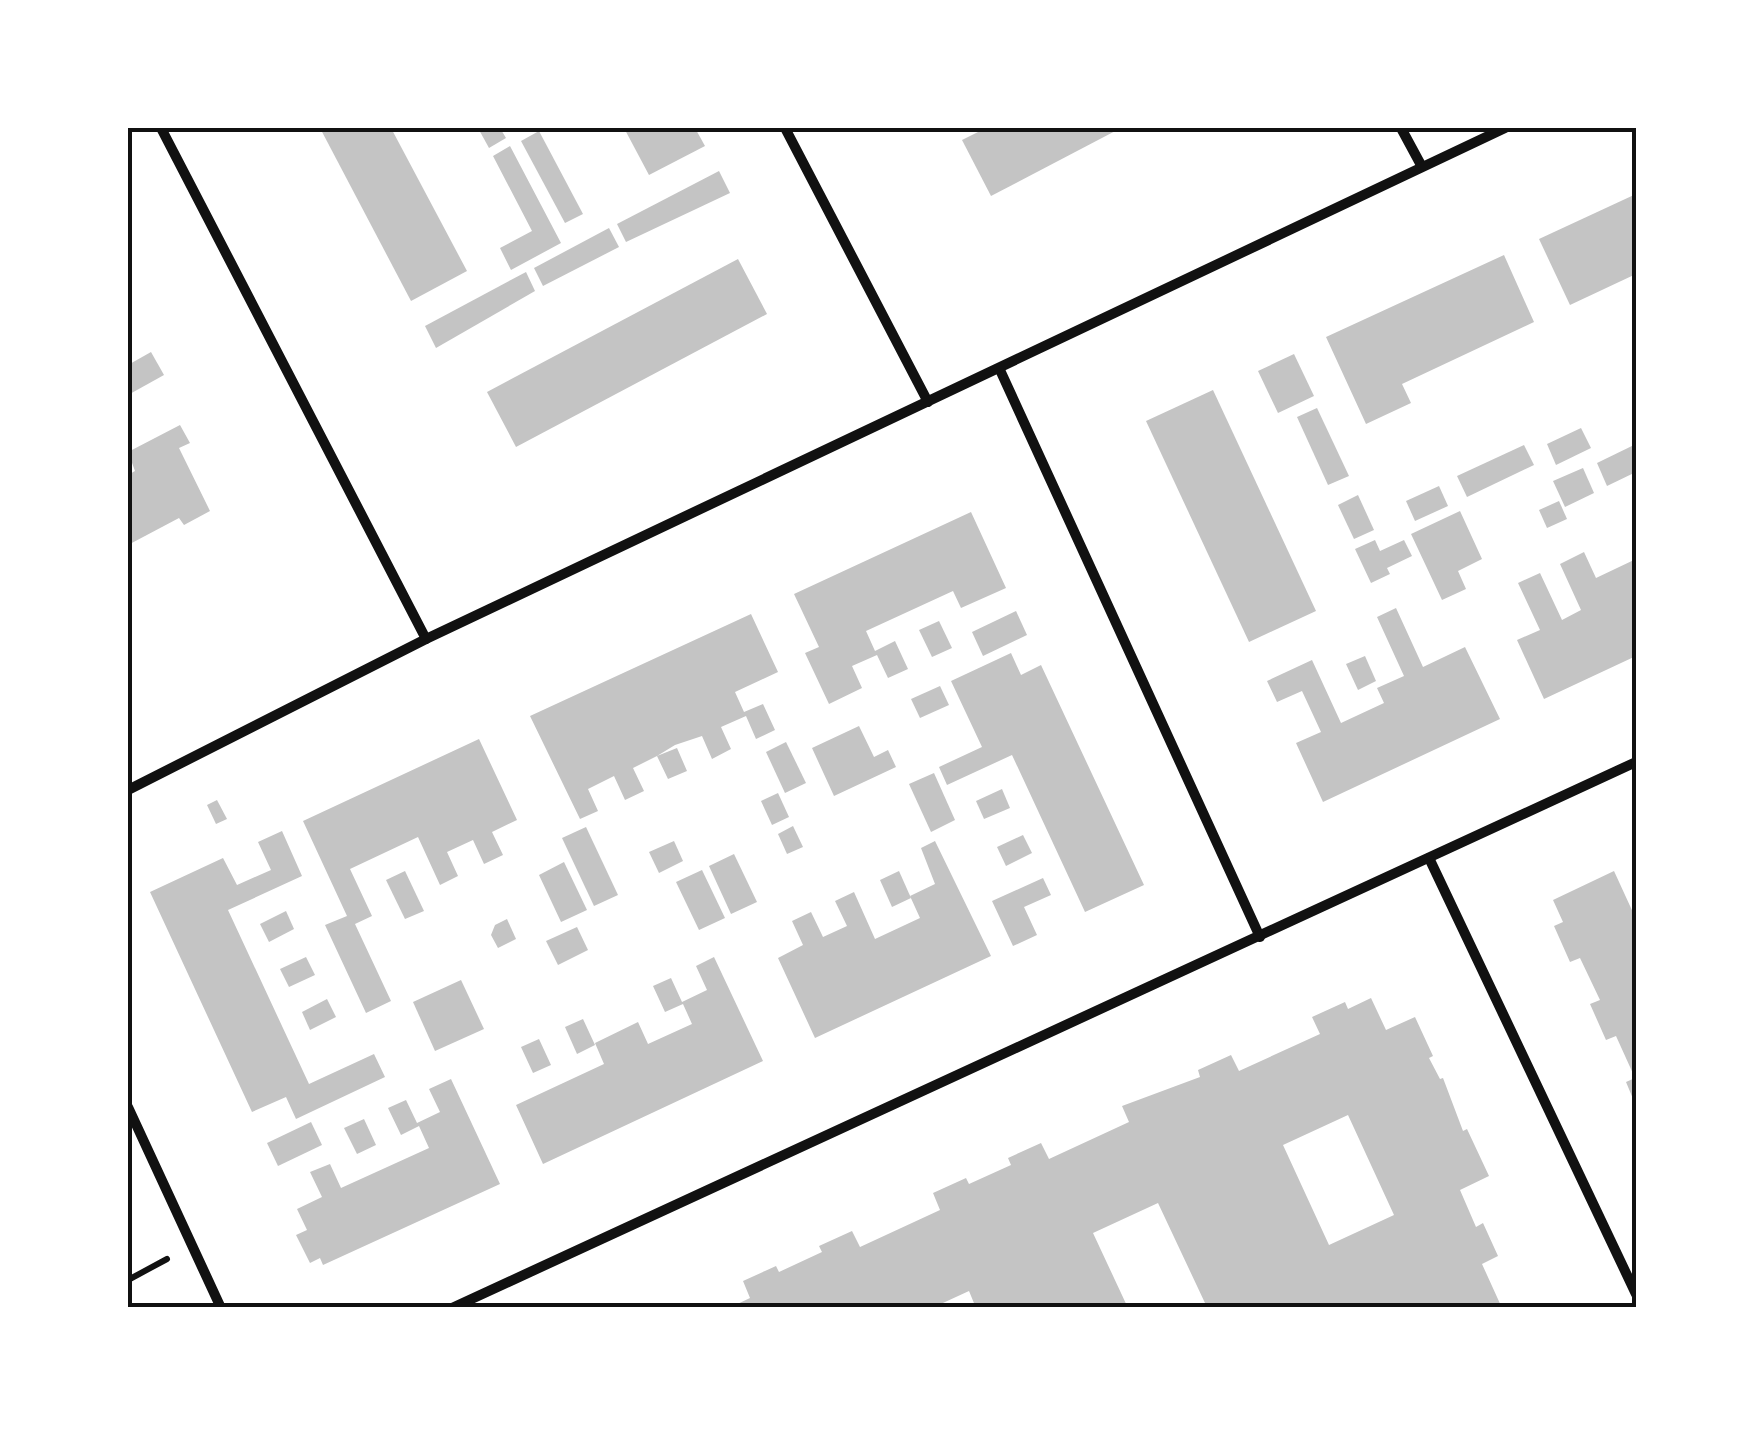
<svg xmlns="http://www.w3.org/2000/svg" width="1764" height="1435" viewBox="0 0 1764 1435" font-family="Helvetica,sans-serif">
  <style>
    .building { fill: #c4c4c4; fill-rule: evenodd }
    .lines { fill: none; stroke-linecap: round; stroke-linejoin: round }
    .path { stroke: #111; stroke-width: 6 }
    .minor { stroke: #111; stroke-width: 10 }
    .neatline { fill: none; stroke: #111; stroke-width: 4 }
  </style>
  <rect width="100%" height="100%" fill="#fff"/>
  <g class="building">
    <path d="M 320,128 L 391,128 L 467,271 L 411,301 Z"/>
    <path d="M 478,128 L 500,128 L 506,138 L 489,148 Z"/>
    <path d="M 624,128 L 695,128 L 705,146 L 649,175 Z"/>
    <path d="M 986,128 L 1121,128 L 991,196 L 962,140 Z"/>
    <path d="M 539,131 L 583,214 L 565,223 L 521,141 Z"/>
    <path d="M 510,146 L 561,243 L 511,270 L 500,248 L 532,231 L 493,156 Z"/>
    <path d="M 719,171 L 730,193 L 626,242 L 617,224 Z"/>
    <path d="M 1636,194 L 1636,274 L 1570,305 L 1539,239 Z"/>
    <path d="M 609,228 L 619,247 L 543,286 L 534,268 Z"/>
    <path d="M 1504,255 L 1534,322 L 1402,384 L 1411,403 L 1366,424 L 1326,337 Z"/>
    <path d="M 738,259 L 767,314 L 516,447 L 487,392 Z"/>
    <path d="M 526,272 L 535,291 L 436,348 L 425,326 Z"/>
    <path d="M 151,352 L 164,375 L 128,395 L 128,365 Z"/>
    <path d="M 1294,354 L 1314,396 L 1278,413 L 1258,371 Z"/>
    <path d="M 1213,390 L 1316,611 L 1249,642 L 1146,421 Z"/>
    <path d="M 1317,408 L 1349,476 L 1328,485 L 1297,417 Z"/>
    <path d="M 180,425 L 190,443 L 179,448 L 210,511 L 184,525 L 179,518 L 128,545 L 128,475 L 135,471 L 128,452 Z"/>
    <path d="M 1581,428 L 1591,448 L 1556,465 L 1547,444 Z"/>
    <path d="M 1636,444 L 1636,472 L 1607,486 L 1597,463 Z"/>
    <path d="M 1524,445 L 1534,465 L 1467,497 L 1457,476 Z"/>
    <path d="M 1583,468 L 1594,493 L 1565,507 L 1553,481 Z"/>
    <path d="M 1439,486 L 1448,506 L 1415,521 L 1406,501 Z"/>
    <path d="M 1358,495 L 1374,530 L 1354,539 L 1338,505 Z"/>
    <path d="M 1559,501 L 1567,519 L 1547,528 L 1539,510 Z"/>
    <path d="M 1460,511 L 1482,559 L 1458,571 L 1466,589 L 1442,600 L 1411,534 Z"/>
    <path d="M 971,512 L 1006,588 L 961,608 L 953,591 L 866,631 L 875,651 L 895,641 L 908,669 L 888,678 L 877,655 L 852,666 L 862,688 L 829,704 L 805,653 L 819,647 L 794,594 Z"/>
    <path d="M 1375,540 L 1380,551 L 1404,540 L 1412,556 L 1387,568 L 1390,574 L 1371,583 L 1355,549 Z"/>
    <path d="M 1584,552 L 1596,578 L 1636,559 L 1636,656 L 1544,699 L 1517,640 L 1540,630 L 1518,583 L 1540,573 L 1562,620 L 1581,610 L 1560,564 Z"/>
    <path d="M 1396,608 L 1423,667 L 1465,647 L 1500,719 L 1323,802 L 1296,743 L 1321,732 L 1302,691 L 1277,702 L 1267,681 L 1312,660 L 1341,723 L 1384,703 L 1377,688 L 1404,676 L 1377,617 Z"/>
    <path d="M 1016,611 L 1027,635 L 983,656 L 972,632 Z"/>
    <path d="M 751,614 L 778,672 L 735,692 L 744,712 L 763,704 L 775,730 L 756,739 L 746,716 L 721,727 L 731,749 L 712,759 L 702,736 L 675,745 L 657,756 L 677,748 L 687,771 L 668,779 L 657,756 L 633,768 L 644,791 L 625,800 L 614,776 L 588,789 L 598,811 L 580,819 L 530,716 Z"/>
    <path d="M 939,621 L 952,648 L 932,657 L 919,630 Z"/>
    <path d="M 1011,653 L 1021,675 L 1041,665 L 1144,885 L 1085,912 L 1012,755 L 947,785 L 939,767 L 982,747 L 951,681 Z"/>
    <path d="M 1365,656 L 1376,681 L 1358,690 L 1346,664 Z"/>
    <path d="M 940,686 L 949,705 L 920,718 L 911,699 Z"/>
    <path d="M 859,726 L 874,757 L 888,750 L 896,767 L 834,796 L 812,748 Z"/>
    <path d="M 479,739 L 517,820 L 492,832 L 503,855 L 484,864 L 473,840 L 447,852 L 458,876 L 440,885 L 418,837 L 350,869 L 372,916 L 355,924 L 391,1001 L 366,1013 L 325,925 L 347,916 L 303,821 Z"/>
    <path d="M 786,742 L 806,783 L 785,793 L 766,752 Z"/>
    <path d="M 934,773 L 955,820 L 931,832 L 909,784 Z"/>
    <path d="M 1002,789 L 1010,808 L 984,819 L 976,801 Z"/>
    <path d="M 778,793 L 789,817 L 772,825 L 761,801 Z"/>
    <path d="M 217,800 L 227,819 L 216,824 L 207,805 Z"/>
    <path d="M 793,826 L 803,847 L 787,854 L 778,834 Z"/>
    <path d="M 586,827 L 618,895 L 594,906 L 562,838 Z"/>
    <path d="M 282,831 L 302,876 L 228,910 L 309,1084 L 374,1054 L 385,1077 L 296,1119 L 286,1097 L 252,1112 L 150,892 L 223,858 L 237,885 L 271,870 L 258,842 Z"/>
    <path d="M 1023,835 L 1032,853 L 1006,866 L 997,847 Z"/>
    <path d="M 674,841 L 683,861 L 659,873 L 649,852 Z"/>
    <path d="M 935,841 L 991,956 L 815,1038 L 778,958 L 803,945 L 792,921 L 811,912 L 823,937 L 847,926 L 835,901 L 854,892 L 875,939 L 920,918 L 910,896 L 935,884 L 921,848 Z"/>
    <path d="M 734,854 L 757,902 L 731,914 L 709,866 Z"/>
    <path d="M 564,862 L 587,910 L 561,922 L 539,875 Z"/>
    <path d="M 702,870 L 725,918 L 699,930 L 676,882 Z"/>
    <path d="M 405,871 L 424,911 L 405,919 L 386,880 Z"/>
    <path d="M 899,871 L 911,898 L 892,907 L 880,880 Z"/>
    <path d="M 1614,871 L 1636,919 L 1636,1106 L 1626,1082 L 1635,1078 L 1616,1036 L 1606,1040 L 1590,1004 L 1600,1000 L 1580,958 L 1570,962 L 1554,926 L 1563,922 L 1553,900 Z"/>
    <path d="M 1043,878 L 1051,895 L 1024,907 L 1037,935 L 1013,946 L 992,901 Z"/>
    <path d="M 286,911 L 294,929 L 269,942 L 260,924 Z"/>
    <path d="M 507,919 L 516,939 L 498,948 L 491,935 L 495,925 Z"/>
    <path d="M 577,927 L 588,950 L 558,965 L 546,941 Z"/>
    <path d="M 306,957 L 315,975 L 289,987 L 280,969 Z"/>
    <path d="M 714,957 L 763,1061 L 543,1164 L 516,1105 L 604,1064 L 595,1043 L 638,1022 L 648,1044 L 692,1024 L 683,1004 L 665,1012 L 653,986 L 671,978 L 682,1002 L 707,990 L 696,966 Z"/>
    <path d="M 461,980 L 484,1029 L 435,1051 L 413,1002 Z"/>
    <path d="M 1371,998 L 1386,1030 L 1415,1017 L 1433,1056 L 1429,1058 L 1440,1079 L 1443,1078 L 1463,1131 L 1467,1129 L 1489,1176 L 1460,1190 L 1476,1227 L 1483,1223 L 1498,1256 L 1482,1264 L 1502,1308 L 1196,1308 L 1205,1303 L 1158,1203 L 1093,1233 L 1128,1308 L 976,1308 L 969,1291 L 932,1308 L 729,1308 L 750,1298 L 743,1281 L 776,1266 L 779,1272 L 822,1252 L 819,1246 L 852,1231 L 860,1247 L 940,1210 L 933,1193 L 966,1178 L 969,1184 L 1011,1165 L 1008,1158 L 1041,1143 L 1049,1159 L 1129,1122 L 1122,1106 L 1200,1077 L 1198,1070 L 1231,1055 L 1239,1071 L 1320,1034 L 1312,1017 L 1345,1002 L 1348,1009 ZM 1348,1115 L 1394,1215 L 1329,1245 L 1283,1145 Z"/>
    <path d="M 327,999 L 336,1017 L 310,1030 L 302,1012 Z"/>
    <path d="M 583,1019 L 595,1045 L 577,1054 L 565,1027 Z"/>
    <path d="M 539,1039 L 551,1065 L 533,1073 L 521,1047 Z"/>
    <path d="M 451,1079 L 500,1184 L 323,1265 L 320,1258 L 310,1263 L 296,1235 L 307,1230 L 297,1209 L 322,1197 L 310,1172 L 330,1164 L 341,1188 L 429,1148 L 419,1126 L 401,1135 L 388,1108 L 406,1100 L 417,1123 L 440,1112 L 429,1089 Z"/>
    <path d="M 364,1119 L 376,1145 L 357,1154 L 344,1128 Z"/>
    <path d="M 311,1122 L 322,1145 L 278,1166 L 267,1143 Z"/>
  </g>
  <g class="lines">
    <path class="path" d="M 128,1280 L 167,1259"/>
    <g class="minor">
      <path d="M 161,128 L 426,639"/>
      <path d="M 785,128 L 928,402"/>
      <path d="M 1401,128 L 1421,165"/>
      <path d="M 1000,370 L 1260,937"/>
      <path d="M 128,790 L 426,639 L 1505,128"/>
      <path d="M 1429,858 L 1636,1294"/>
      <path d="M 128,1107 L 221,1308"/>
      <path d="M 452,1308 L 1636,762"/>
    </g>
  </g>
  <rect width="1764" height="1435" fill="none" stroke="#ffffff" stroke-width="260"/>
  <rect x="130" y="130" width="1504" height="1175" class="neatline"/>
</svg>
